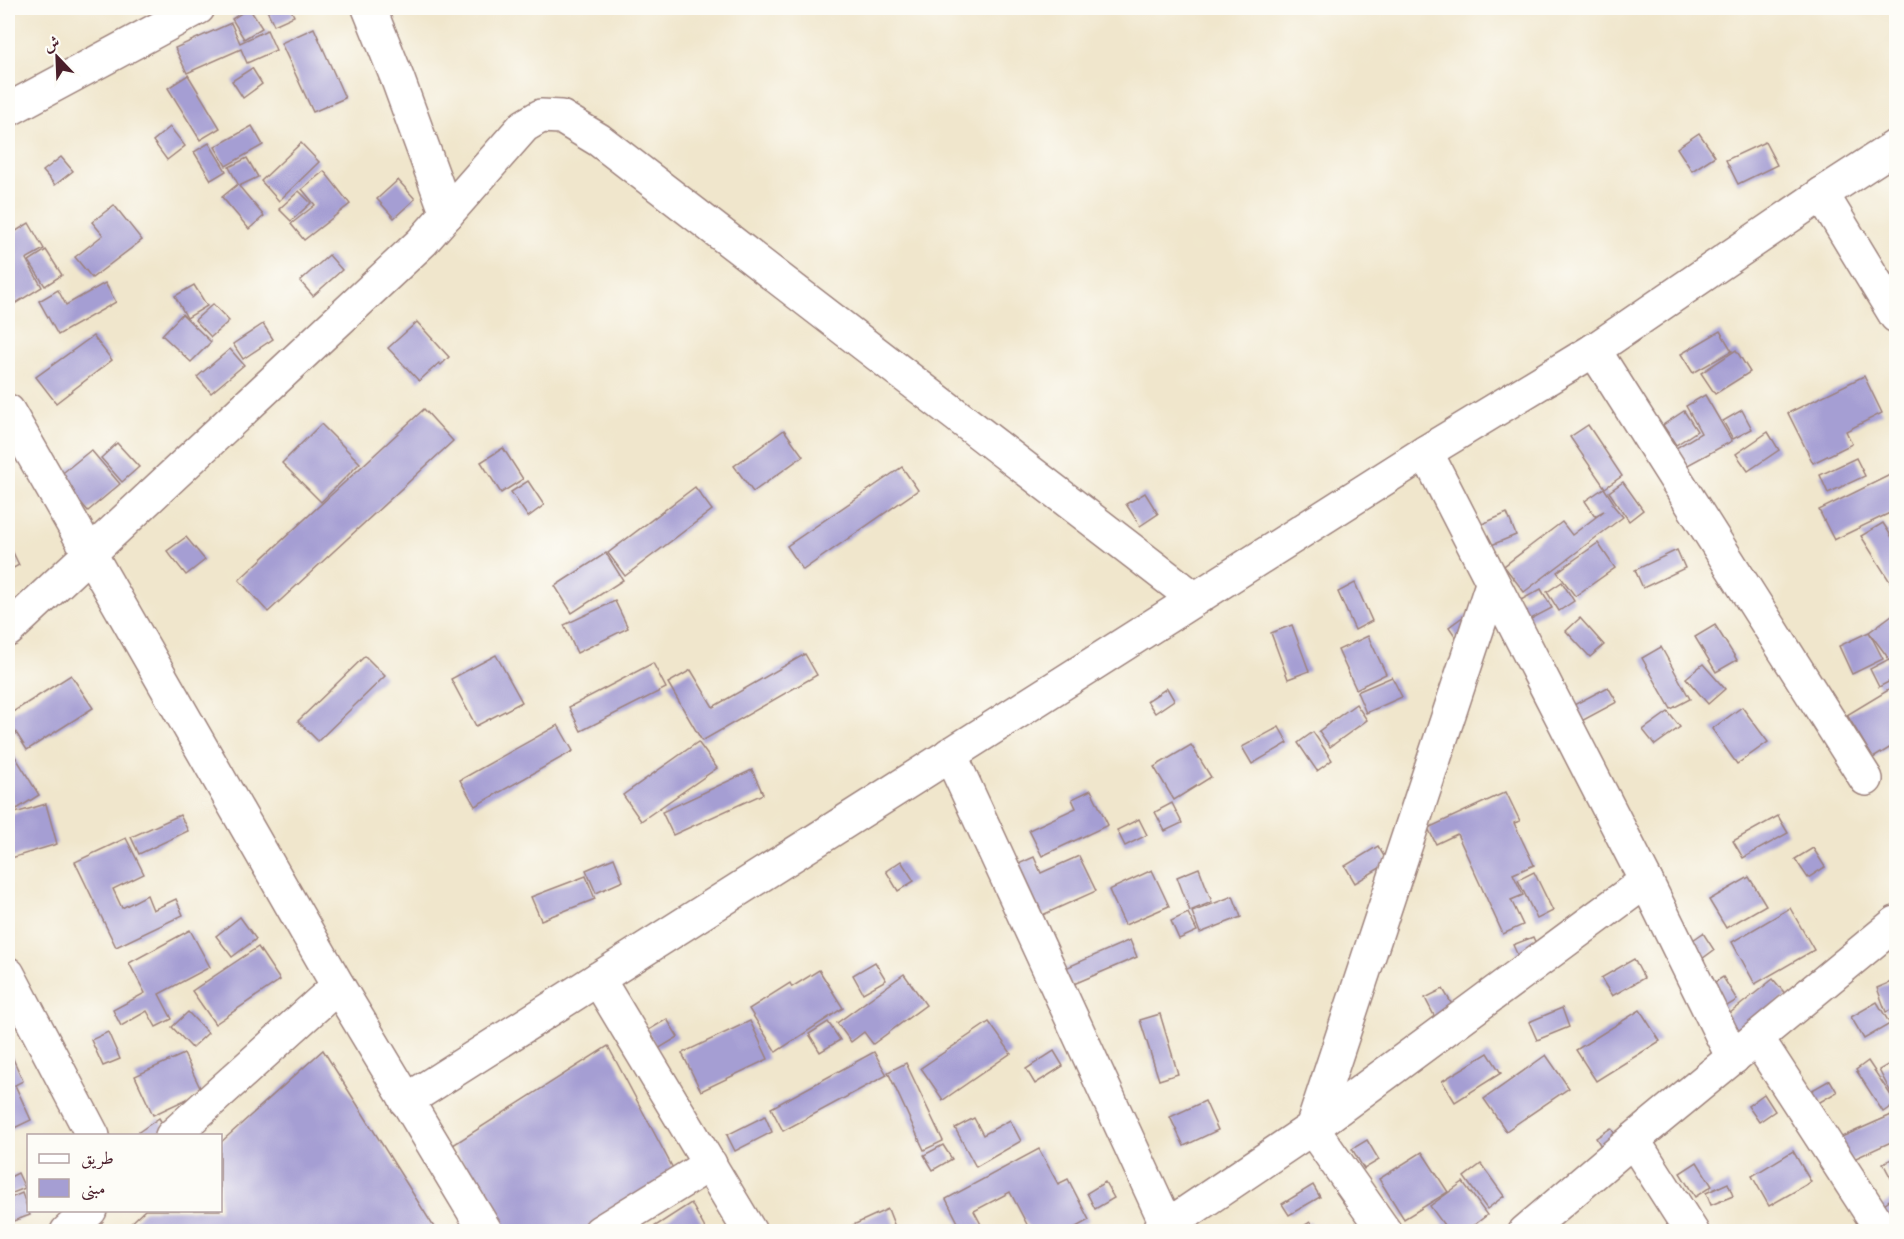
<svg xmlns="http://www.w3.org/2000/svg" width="1904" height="1239" viewBox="0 0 1904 1239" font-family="Cardo,Amiri,serif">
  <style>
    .building { fill: #a59ed3 }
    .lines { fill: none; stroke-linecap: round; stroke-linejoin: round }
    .minor-casing { stroke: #9d827c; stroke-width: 36 }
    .minor { stroke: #fff; stroke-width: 33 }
  </style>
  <rect width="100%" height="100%" fill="#fdfcf7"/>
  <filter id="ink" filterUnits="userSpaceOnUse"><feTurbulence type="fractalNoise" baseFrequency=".0167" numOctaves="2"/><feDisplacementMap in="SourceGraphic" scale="12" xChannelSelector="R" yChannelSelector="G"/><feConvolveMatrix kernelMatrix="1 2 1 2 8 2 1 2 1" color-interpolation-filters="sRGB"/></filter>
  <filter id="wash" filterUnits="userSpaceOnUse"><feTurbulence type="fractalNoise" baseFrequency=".008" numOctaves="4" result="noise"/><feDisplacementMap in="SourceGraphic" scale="24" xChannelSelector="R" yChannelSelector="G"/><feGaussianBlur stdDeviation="1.35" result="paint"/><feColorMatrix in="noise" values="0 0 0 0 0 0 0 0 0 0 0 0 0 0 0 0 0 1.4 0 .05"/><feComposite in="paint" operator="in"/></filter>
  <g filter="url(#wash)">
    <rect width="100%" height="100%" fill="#f0e6cc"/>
    <g id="blocks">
      <g class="building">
        <path d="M 249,8 L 262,28 L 244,39 L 232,19 Z"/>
        <path d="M 266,8 L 290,8 L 294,16 L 274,25 Z"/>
        <path d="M 231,23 L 240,43 L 267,30 L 276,50 L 247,63 L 241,49 L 187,73 L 175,48 Z"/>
        <path d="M 314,28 L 345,98 L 313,112 L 281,43 Z"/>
        <path d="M 252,68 L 262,84 L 243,98 L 232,81 Z"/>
        <path d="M 188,75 L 220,128 L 200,140 L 168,88 Z"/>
        <path d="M 252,126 L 263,145 L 226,166 L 215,147 Z"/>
        <path d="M 170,127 L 185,146 L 167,160 L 153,141 Z"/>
        <path d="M 1699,133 L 1715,156 L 1692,171 L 1677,148 Z"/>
        <path d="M 1765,142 L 1777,165 L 1738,184 L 1726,160 Z"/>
        <path d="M 209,143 L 226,171 L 211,180 L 194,152 Z"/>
        <path d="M 301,143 L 319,162 L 279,201 L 261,181 Z"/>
        <path d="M 61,157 L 73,171 L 55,185 L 43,171 Z"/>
        <path d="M 247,158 L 258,177 L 239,186 L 264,216 L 249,229 L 222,197 L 238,184 L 229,167 Z"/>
        <path d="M 324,171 L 350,204 L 304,240 L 291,224 L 315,205 L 302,189 Z"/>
        <path d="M 398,180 L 415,199 L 394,218 L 377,199 Z"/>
        <path d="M 299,191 L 311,203 L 291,221 L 279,209 Z"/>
        <path d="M 114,205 L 142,240 L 92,278 L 75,257 L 103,235 L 92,222 Z"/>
        <path d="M 29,223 L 44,249 L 26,259 L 42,287 L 8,308 L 8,256 L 10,255 L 8,251 L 8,236 Z"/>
        <path d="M 46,250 L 62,275 L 45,286 L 29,261 Z"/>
        <path d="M 329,255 L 342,270 L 313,296 L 300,281 Z"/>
        <path d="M 105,283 L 116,302 L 58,335 L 39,301 L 58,290 L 66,305 Z"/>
        <path d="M 194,285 L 207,306 L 187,318 L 175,296 Z"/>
        <path d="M 213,304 L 229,321 L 211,337 L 195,320 Z"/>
        <path d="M 182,314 L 211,342 L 191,362 L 162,335 Z"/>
        <path d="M 417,322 L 449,357 L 441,365 L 439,363 L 419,381 L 388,348 Z"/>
        <path d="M 263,324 L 273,339 L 243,359 L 233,344 Z"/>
        <path d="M 1720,331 L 1732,351 L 1693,373 L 1681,354 Z"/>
        <path d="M 93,336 L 112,360 L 56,403 L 36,377 Z"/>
        <path d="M 230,349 L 244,365 L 211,393 L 197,377 Z"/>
        <path d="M 1736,350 L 1750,372 L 1715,394 L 1701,373 Z"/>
        <path d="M 1864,376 L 1882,413 L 1846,431 L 1852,444 L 1813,463 L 1788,413 Z"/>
        <path d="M 1705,395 L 1732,441 L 1686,466 L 1676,448 L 1701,433 L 1686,406 Z"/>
        <path d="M 424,409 L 453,441 L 268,612 L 239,580 Z"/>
        <path d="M 1742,410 L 1752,429 L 1733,439 L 1723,421 Z"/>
        <path d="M 1684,411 L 1697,431 L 1676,445 L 1663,425 Z"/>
        <path d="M 321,424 L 360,463 L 321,502 L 282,463 Z"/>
        <path d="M 1588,425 L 1622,476 L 1605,488 L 1570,437 Z"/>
        <path d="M 784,430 L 803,456 L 753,492 L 734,466 Z"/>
        <path d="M 1768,432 L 1779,450 L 1748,471 L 1736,454 Z"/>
        <path d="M 117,443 L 139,467 L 122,482 L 101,458 Z"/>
        <path d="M 503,448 L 523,479 L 501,493 L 481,462 Z"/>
        <path d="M 91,450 L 120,484 L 88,511 L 59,476 Z"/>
        <path d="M 1856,458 L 1865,476 L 1828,493 L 1820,475 Z"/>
        <path d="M 902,467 L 918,490 L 803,570 L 787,546 Z"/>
        <path d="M 1896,472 L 1896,510 L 1834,540 L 1819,510 Z"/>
        <path d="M 528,481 L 544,505 L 528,517 L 511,492 Z"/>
        <path d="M 1623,482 L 1643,510 L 1629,521 L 1609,492 Z"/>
        <path d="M 695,487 L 712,510 L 625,576 L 608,553 Z"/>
        <path d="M 1604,488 L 1614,503 L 1612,504 L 1623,517 L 1524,592 L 1504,566 L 1562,522 L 1572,535 L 1604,511 L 1595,516 L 1585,501 Z"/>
        <path d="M 1145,493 L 1158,514 L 1140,526 L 1126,504 Z"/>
        <path d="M 1507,513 L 1516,535 L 1489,546 L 1480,525 Z"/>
        <path d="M 1883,523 L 1895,542 L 1896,541 L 1896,582 L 1892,585 L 1861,536 Z"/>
        <path d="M 186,537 L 205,560 L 186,575 L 167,551 Z"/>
        <path d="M 8,542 L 19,565 L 8,571 Z"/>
        <path d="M 1598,543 L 1615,568 L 1575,596 L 1557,572 Z"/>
        <path d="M 1677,550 L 1685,568 L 1643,588 L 1635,570 Z"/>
        <path d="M 606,553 L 623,580 L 572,613 L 555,586 Z"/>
        <path d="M 1562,582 L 1574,601 L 1559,611 L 1547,592 Z"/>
        <path d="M 1355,583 L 1372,621 L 1355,630 L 1338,592 Z"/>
        <path d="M 1541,589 L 1552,608 L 1529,620 L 1519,601 Z"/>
        <path d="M 615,601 L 628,628 L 577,653 L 564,625 Z"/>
        <path d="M 1896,612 L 1896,665 L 1895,667 L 1869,632 L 1883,659 L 1852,674 L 1839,646 L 1869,632 Z"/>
        <path d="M 1468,613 L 1462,646 L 1449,627 Z"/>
        <path d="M 1580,618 L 1604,645 L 1590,657 L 1566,631 Z"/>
        <path d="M 1292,625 L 1309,671 L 1288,679 L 1271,633 Z"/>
        <path d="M 1715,625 L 1737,660 L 1716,672 L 1695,637 Z"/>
        <path d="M 1368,636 L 1386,674 L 1356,689 L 1338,650 Z"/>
        <path d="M 1661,647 L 1690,699 L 1671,709 L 1642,658 Z"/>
        <path d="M 805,654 L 817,675 L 702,741 L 668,683 L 691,670 L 713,707 Z"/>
        <path d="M 496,655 L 522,702 L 476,726 L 451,679 Z"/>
        <path d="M 365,656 L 385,676 L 318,741 L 298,721 Z"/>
        <path d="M 1889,659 L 1896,673 L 1896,678 L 1879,687 L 1870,669 Z"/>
        <path d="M 653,663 L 666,688 L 581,731 L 569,707 Z"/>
        <path d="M 1703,664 L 1725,689 L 1708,704 L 1686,678 Z"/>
        <path d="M 71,675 L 93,708 L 27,750 L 8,720 L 8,715 Z"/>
        <path d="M 1392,677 L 1402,697 L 1366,713 L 1357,692 Z"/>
        <path d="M 1895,686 L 1896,744 L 1873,758 L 1847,715 Z"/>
        <path d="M 1608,687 L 1617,702 L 1576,724 L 1568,708 Z"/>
        <path d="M 1167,688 L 1174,700 L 1155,713 L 1147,701 Z"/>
        <path d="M 1356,704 L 1367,720 L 1330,747 L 1319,731 Z"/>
        <path d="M 1742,707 L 1768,742 L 1737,764 L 1712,729 Z"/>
        <path d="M 1668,712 L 1680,727 L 1655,745 L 1643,730 Z"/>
        <path d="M 558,725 L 573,751 L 475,806 L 460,780 Z"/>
        <path d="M 1279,727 L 1288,743 L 1252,764 L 1242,747 Z"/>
        <path d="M 1313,732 L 1332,760 L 1317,771 L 1298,743 Z"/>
        <path d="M 698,742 L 717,768 L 641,821 L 623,795 Z"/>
        <path d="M 8,745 L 39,795 L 17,809 L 8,793 Z"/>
        <path d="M 1191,745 L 1211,777 L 1174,800 L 1154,767 Z"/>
        <path d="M 752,770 L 763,794 L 673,835 L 662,812 Z"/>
        <path d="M 1091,790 L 1108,825 L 1042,856 L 1029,830 L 1076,808 L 1072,799 Z"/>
        <path d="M 1506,792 L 1520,821 L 1514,823 L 1534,865 L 1513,874 L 1523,895 L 1511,900 L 1523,925 L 1503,934 L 1457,834 L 1436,844 L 1428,828 Z"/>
        <path d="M 1172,803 L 1182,823 L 1165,831 L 1155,812 Z"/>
        <path d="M 46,804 L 57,844 L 8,859 L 8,815 Z"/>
        <path d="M 180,815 L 188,831 L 139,854 L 131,837 Z"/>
        <path d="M 1778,816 L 1788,833 L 1743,858 L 1733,841 Z"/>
        <path d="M 1139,819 L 1147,835 L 1125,846 L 1117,830 Z"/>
        <path d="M 126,838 L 144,874 L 113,889 L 122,908 L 147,895 L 153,910 L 176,899 L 183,915 L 116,947 L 75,862 Z"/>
        <path d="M 1378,846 L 1388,863 L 1355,883 L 1345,866 Z"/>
        <path d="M 1813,848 L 1825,867 L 1808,878 L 1795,859 Z"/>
        <path d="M 1079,856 L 1096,891 L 1038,917 L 1014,866 L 1034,857 L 1041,873 Z"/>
        <path d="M 614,858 L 623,881 L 596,893 L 586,870 Z"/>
        <path d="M 901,861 L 914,881 L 898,891 L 886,871 Z"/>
        <path d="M 1199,868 L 1212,902 L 1190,911 L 1177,877 Z"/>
        <path d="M 1152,870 L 1169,906 L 1125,925 L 1109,890 Z"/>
        <path d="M 1534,872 L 1553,911 L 1537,919 L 1518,880 Z"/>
        <path d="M 586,876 L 595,899 L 541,920 L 531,897 Z"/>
        <path d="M 1749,877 L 1766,905 L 1726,928 L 1709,900 Z"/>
        <path d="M 1233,896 L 1241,917 L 1200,933 L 1192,912 Z"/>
        <path d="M 1790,908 L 1814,950 L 1755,984 L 1732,942 Z"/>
        <path d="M 1188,913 L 1197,931 L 1179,939 L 1171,921 Z"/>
        <path d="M 240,917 L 256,939 L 232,957 L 216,936 Z"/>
        <path d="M 190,930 L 210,967 L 159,994 L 172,1019 L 156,1027 L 147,1011 L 121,1026 L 113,1010 L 145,993 L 129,963 Z"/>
        <path d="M 1703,933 L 1714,950 L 1695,964 L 1683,947 Z"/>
        <path d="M 1533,937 L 1543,960 L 1524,969 L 1513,945 Z"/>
        <path d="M 1130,940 L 1137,957 L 1069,986 L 1061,970 Z"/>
        <path d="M 258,947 L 280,980 L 215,1024 L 192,991 Z"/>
        <path d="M 1634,959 L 1644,978 L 1612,996 L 1601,978 Z"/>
        <path d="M 875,962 L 886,980 L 863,993 L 853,975 Z"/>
        <path d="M 819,970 L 843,1008 L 776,1052 L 749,1009 L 790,983 L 792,987 Z"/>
        <path d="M 904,974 L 926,1005 L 873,1044 L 864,1032 L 851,1042 L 837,1023 Z"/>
        <path d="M 1723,977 L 1737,1000 L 1717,1012 L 1704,989 Z"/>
        <path d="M 1773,979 L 1787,996 L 1735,1038 L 1720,1021 Z"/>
        <path d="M 1896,980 L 1896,1008 L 1886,1012 L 1877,988 Z"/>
        <path d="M 1443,989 L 1460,1018 L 1441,1029 L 1425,998 Z"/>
        <path d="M 1877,1002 L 1890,1024 L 1864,1039 L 1851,1017 Z"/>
        <path d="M 1562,1008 L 1569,1027 L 1537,1040 L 1529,1022 Z"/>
        <path d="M 1640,1010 L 1660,1041 L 1596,1081 L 1576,1050 Z"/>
        <path d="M 188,1012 L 208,1033 L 192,1048 L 172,1027 Z"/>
        <path d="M 1160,1014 L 1178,1074 L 1159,1080 L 1140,1020 Z"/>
        <path d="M 667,1019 L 678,1037 L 658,1049 L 647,1031 Z"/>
        <path d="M 750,1021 L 768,1059 L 701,1091 L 682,1053 Z"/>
        <path d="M 828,1022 L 840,1040 L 820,1052 L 809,1034 Z"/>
        <path d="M 989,1022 L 1011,1053 L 943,1100 L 921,1068 Z"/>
        <path d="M 108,1032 L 120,1059 L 103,1066 L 91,1040 Z"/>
        <path d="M 608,1046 L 677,1176 L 588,1232 L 501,1232 L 453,1145 Z"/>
        <path d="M 323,1050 L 437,1232 L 122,1232 L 145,1210 L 220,1210 L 220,1143 Z"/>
        <path d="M 1054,1051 L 1063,1066 L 1035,1084 L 1026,1069 Z"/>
        <path d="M 10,1052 L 23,1081 L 15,1085 L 31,1120 L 8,1131 L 8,1053 Z"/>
        <path d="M 874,1052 L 887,1075 L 783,1131 L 771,1108 Z"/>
        <path d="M 1488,1053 L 1501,1073 L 1455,1102 L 1442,1081 Z"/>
        <path d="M 184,1054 L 202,1092 L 153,1115 L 135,1076 Z"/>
        <path d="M 1546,1055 L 1569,1088 L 1506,1131 L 1484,1099 Z"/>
        <path d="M 1896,1060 L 1896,1102 L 1879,1070 Z"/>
        <path d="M 1868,1061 L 1896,1103 L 1883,1112 L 1856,1070 Z"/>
        <path d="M 906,1063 L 943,1141 L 924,1150 L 888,1072 Z"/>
        <path d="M 1830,1080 L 1837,1092 L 1815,1105 L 1807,1093 Z"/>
        <path d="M 1764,1094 L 1775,1111 L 1759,1122 L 1748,1106 Z"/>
        <path d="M 1205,1101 L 1218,1130 L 1184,1146 L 1170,1117 Z"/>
        <path d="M 1896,1113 L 1896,1155 L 1891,1142 L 1845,1163 L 1835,1140 Z"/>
        <path d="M 765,1116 L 772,1132 L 735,1151 L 727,1135 Z"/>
        <path d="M 159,1118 L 170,1136 L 133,1136 Z"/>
        <path d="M 974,1118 L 983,1135 L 1010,1120 L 1021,1141 L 976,1167 L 955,1128 Z"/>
        <path d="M 1611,1128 L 1623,1147 L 1607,1156 L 1596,1138 Z"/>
        <path d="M 1367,1140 L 1379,1160 L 1364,1169 L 1352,1149 Z"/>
        <path d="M 943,1145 L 952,1159 L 933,1170 L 924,1155 Z"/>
        <path d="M 1039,1149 L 1058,1184 L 1068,1179 L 1089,1220 L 1067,1232 L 1031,1232 L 1010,1192 L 974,1211 L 985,1232 L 963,1232 L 946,1199 Z"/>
        <path d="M 1793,1151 L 1811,1182 L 1769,1206 L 1752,1176 Z"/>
        <path d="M 1422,1152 L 1448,1192 L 1404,1219 L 1379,1179 Z"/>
        <path d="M 1896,1157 L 1896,1175 L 1891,1178 L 1883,1163 Z"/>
        <path d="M 1697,1162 L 1712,1186 L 1695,1197 L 1680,1173 Z"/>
        <path d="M 1481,1164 L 1504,1196 L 1487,1209 L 1464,1177 Z"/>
        <path d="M 18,1173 L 25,1188 L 8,1195 L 8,1178 Z"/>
        <path d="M 1105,1182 L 1114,1198 L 1095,1209 L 1087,1193 Z"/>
        <path d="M 1463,1182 L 1487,1215 L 1465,1232 L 1449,1232 L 1430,1206 Z"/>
        <path d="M 1728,1183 L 1733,1196 L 1711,1205 L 1706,1193 Z"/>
        <path d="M 1313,1185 L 1320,1197 L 1289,1215 L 1282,1204 Z"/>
        <path d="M 22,1193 L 30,1215 L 8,1223 L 8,1199 Z"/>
        <path d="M 1896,1195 L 1896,1221 L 1892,1225 L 1879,1208 Z"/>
        <path d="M 691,1203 L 707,1232 L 646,1232 Z"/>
        <path d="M 888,1209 L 897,1232 L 838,1232 Z"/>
        <path d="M 1310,1222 L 1316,1232 L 1294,1232 Z"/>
      </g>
    </g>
  </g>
  <g filter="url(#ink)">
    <use href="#blocks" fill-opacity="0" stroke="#9d827c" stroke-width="1.5"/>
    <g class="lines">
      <defs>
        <g id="minor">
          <path d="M 369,8 L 398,80 L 447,214"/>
          <path d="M 8,110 L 198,8"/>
          <path d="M 1822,194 L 1896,316"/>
          <path d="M 1594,350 L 1866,779"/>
          <path d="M 8,411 L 338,986 L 486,1232"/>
          <path d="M 1426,452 L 1646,881 L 1733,1058"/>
          <path d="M 8,630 L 422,242 L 524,126 L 541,116 L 561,117 L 599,140 L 1195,599"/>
          <path d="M 950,754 L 1167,1225"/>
          <path d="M 8,974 L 93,1136"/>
          <path d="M 598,979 L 750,1232"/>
          <path d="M 1757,1038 L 1883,1232"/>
          <path d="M 406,1101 L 1426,452 L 1594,350 L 1822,194 L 1896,146"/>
          <path d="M 172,1136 L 338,986"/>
          <path d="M 1633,1140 L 1692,1232"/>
          <path d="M 67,1232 L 90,1210"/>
          <path d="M 600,1232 L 710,1164"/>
          <path d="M 1158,1232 L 1312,1128 L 1646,881"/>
          <path d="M 1385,1232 L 1312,1128 L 1492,584"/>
          <path d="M 1525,1232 L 1633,1140 L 1896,923"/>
        </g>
      </defs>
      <use href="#minor" class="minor-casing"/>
      <use href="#minor" class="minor"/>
    </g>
  </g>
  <rect width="1904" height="1239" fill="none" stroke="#fdfcf7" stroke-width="30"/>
  <rect x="27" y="1134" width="195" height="78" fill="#fdfcf7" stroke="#b5a4a5" stroke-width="1.5"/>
  <rect x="39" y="1154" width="30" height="9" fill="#ffffff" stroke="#b5a4a5" stroke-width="1.5"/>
  <text x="81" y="1164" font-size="18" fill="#4a1f2b">طريق</text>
  <rect x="39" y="1179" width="30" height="18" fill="#a59ed3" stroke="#b5a4a5" stroke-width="1.5"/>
  <text x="81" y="1194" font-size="18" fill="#4a1f2b">مبنى</text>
  <g transform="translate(57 57) rotate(337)" stroke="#fdfcf7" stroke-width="4.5" paint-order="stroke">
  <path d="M0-4.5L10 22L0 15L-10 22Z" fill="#4a1f2b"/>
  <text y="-9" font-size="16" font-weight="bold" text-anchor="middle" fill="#4a1f2b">ش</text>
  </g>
</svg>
